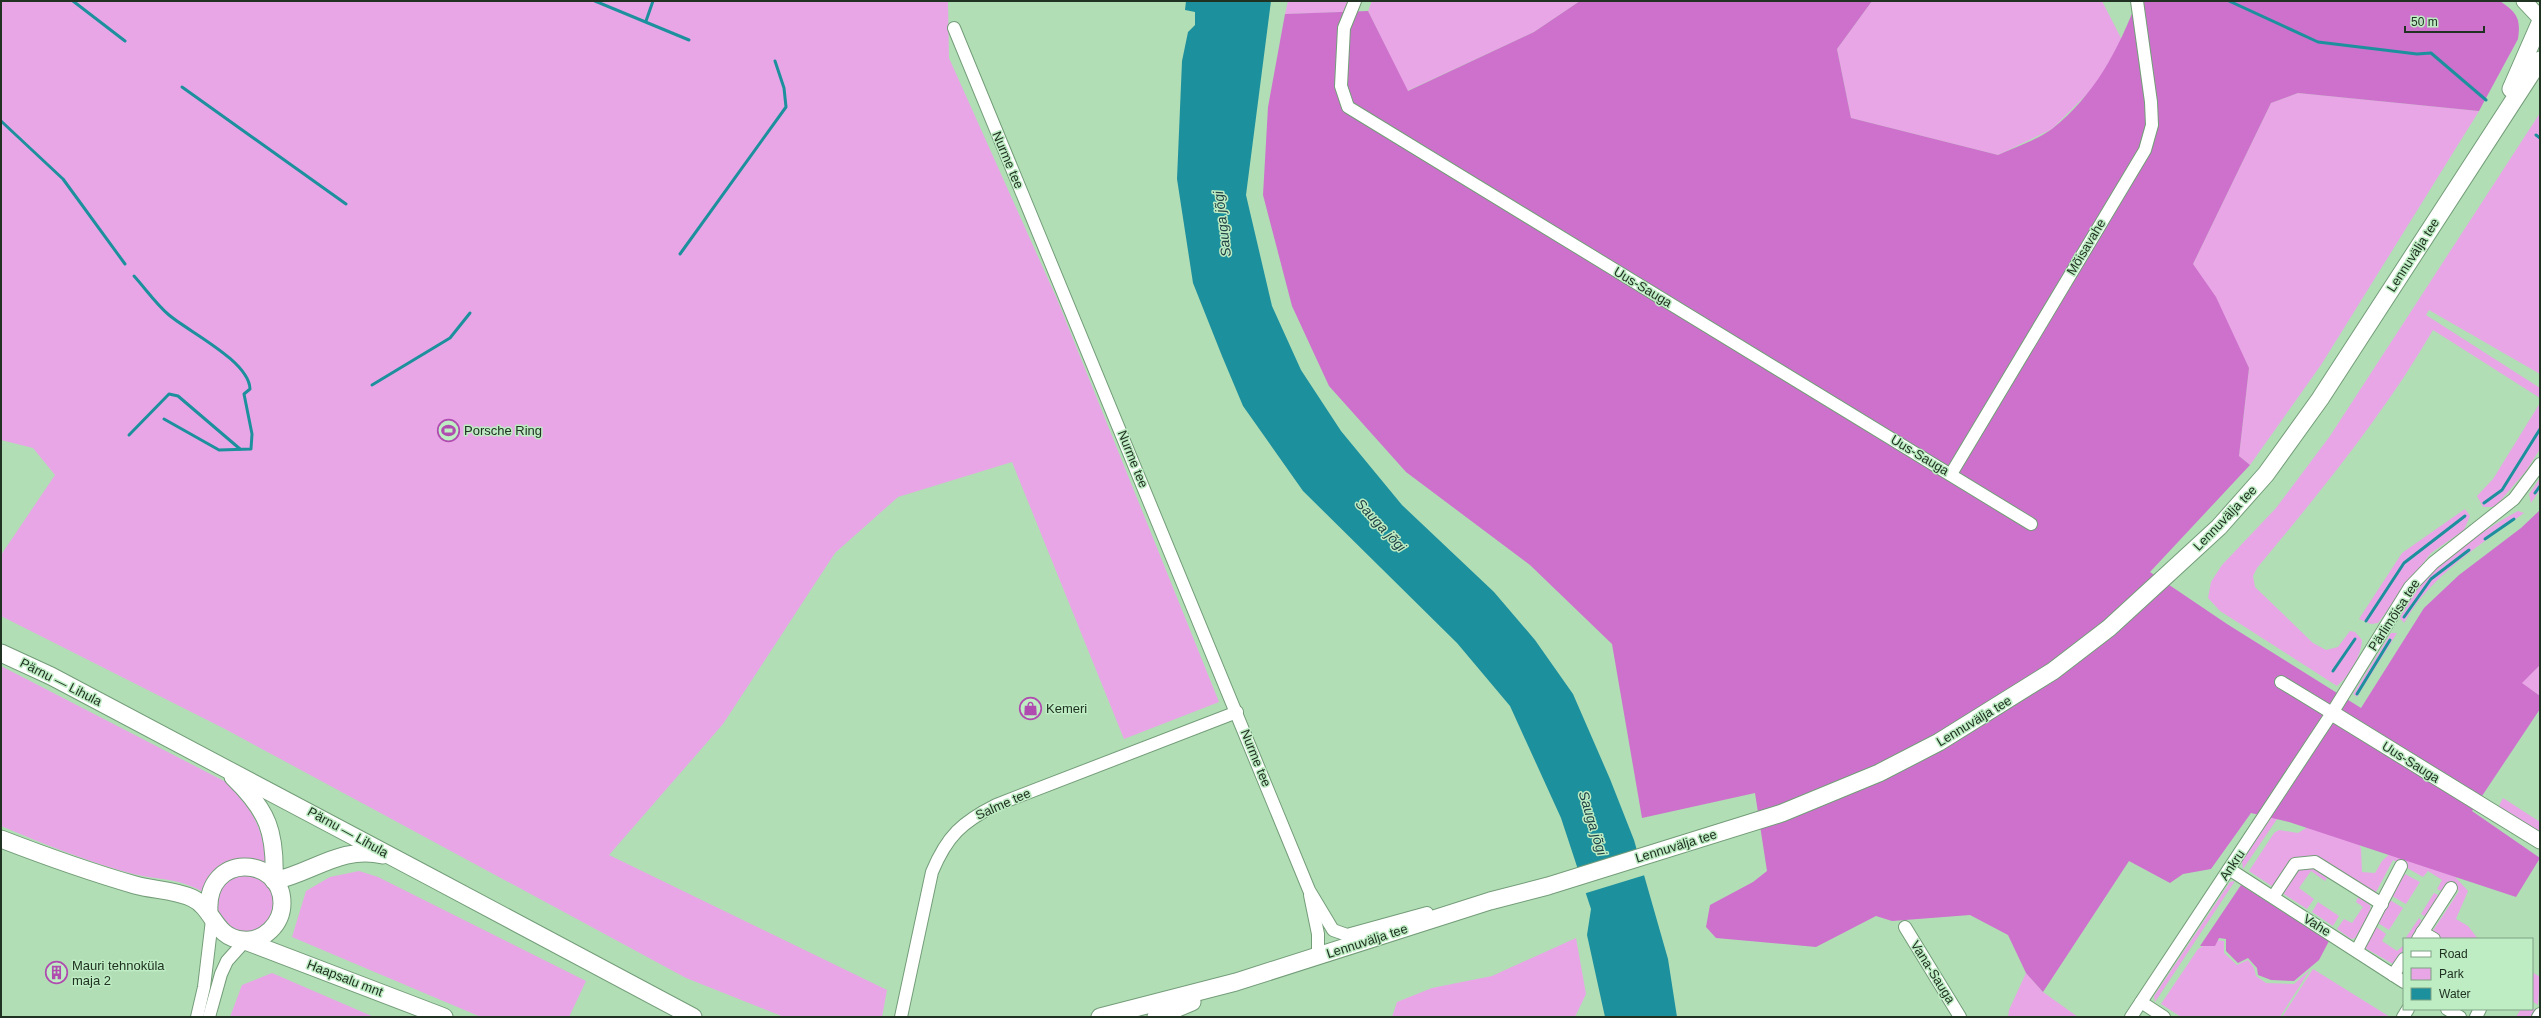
<svg xmlns="http://www.w3.org/2000/svg" width="2541" height="1018" viewBox="0 0 2541 1018" font-family="Helvetica,sans-serif">
  <style>
    .green { fill: #e8a6e6 }
    .forest { fill: #cd71cc }
    .water { fill: #1d909e }
    .pier { fill: #b2deb6 }
    .lines { fill: none; stroke-linecap: round; stroke-linejoin: round }
    .stream { stroke: #1d909e; stroke-width: 3 }
    .minor-casing { stroke: #739d78; stroke-width: 14 }
    .tertiary-casing { stroke: #739d78; stroke-width: 17 }
    .secondary-casing { stroke: #739d78; stroke-width: 19 }
    .minor { stroke: #fff; stroke-width: 12 }
    .tertiary { stroke: #fff; stroke-width: 15 }
    .secondary { stroke: #fff; stroke-width: 17 }
    .labels { text-anchor: middle; dominant-baseline: central; stroke-width: 3; stroke-linejoin: round; paint-order: stroke }
    .street-label { font-size: 13px; fill: #203222; stroke: #beecc3 }
    .poi-label { font-size: 13px; fill: #203222; stroke: #beecc3; text-anchor: start }
    .water-label { font-size: 14px; font-style: italic; fill: #224246; stroke: #beecc3 }
  </style>
  <rect width="100%" height="100%" fill="#b2deb6"/>
  <g class="green">
    <path d="M 1,1 L 948,1 L 949,58 L 1057,299 L 1219,702 L 1124,739 L 1012,462 L 898,497 L 835,553 L 723,724 L 609,855 L 887,990 L 882,1017 L 784,1017 L 686,978 L 225,729 L 1,616 L 1,555 L 55,475 L 33,448 L 1,440 Z"/>
    <path d="M 1288,1 L 1350,1 L 1346,12 L 1285,14 Z"/>
    <path d="M 1372,1 L 1580,1 L 1534,32 L 1407,91 L 1368,11 Z"/>
    <path d="M 1872,1 L 2102,1 L 2122,40 L 2095,86 L 2052,129 L 1998,155 L 1851,118 L 1837,49 Z"/>
    <path d="M 2298,93 L 2479,111 L 2321,365 L 2250,465 L 2239,456 L 2249,368 L 2193,264 L 2271,103 Z"/>
    <path d="M 2540,113 L 2540,374 L 2429,310 L 2426,315 L 2540,388 L 2540,398 L 2433,330 C 2383,416 2320,492 2257,568 L 2253,576 L 2255,587 L 2313,643 L 2326,650 L 2338,647 L 2350,631 L 2355,632 L 2362,640 C 2361,657 2350,675 2337,686 L 2220,611 L 2208,598 L 2211,582 L 2222,565 L 2276,508 L 2330,436 Z"/>
    <path d="M 2540,403 L 2540,449 L 2526,471 L 2495,507 L 2483,507 L 2477,496 L 2493,479 Z"/>
    <path d="M 2540,478 L 2540,490 L 2531,503 L 2529,494 Z"/>
    <path d="M 2465,509 L 2470,516 L 2464,530 L 2431,553 L 2378,623 L 2371,624 L 2359,619 L 2402,553 Z"/>
    <path d="M 2518,511 L 2524,513 C 2480,545 2431,575 2404,623 L 2400,618 C 2416,574 2478,533 2518,511 Z"/>
    <path d="M 2391,633 L 2397,633 L 2357,697 L 2353,694 Z"/>
    <path d="M 2540,665 L 2540,696 L 2521,683 Z"/>
    <path d="M 1,666 L 226,782 C 252,810 262,824 266,862 C 228,858 223,858 203,892 C 179,878 159,880 133,874 C 88,862 44,844 1,826 Z"/>
    <path d="M 2503,798 L 2540,822 L 2540,834 L 2498,808 Z"/>
    <path d="M 2281,803 L 2288,803 L 2243,869 L 2242,861 Z"/>
    <path d="M 2316,822 L 2357,838 L 2361,849 L 2362,872 L 2375,873 L 2382,861 L 2395,849 L 2448,869 L 2468,891 L 2456,919 L 2468,926 L 2478,939 L 2443,939 L 2432,932 L 2459,891 L 2448,884 L 2443,892 L 2437,889 L 2442,880 L 2428,871 L 2423,877 L 2393,860 L 2375,894 L 2318,859 L 2308,858 L 2273,887 L 2249,871 L 2274,833 L 2279,830 L 2298,833 Z"/>
    <path d="M 2311,867 L 2327,878 L 2325,881 L 2311,871 L 2299,888 L 2314,899 L 2307,909 L 2282,893 L 2296,870 Z"/>
    <path d="M 359,871 L 378,877 L 586,981 L 569,1017 L 481,1017 L 292,937 L 306,891 L 330,877 Z"/>
    <path d="M 2405,874 L 2420,882 L 2406,904 L 2392,896 Z"/>
    <circle cx="246" cy="903" r="29"/>
    <path d="M 2235,881 L 2155,1002 L 2154,996 L 2230,882 Z"/>
    <path d="M 2434,893 L 2440,896 L 2426,917 L 2421,914 Z"/>
    <path d="M 2358,897 L 2370,905 L 2371,912 L 2355,938 L 2351,939 L 2337,929 L 2344,919 L 2352,923 L 2363,907 L 2356,902 Z"/>
    <path d="M 2390,900 L 2403,908 L 2389,930 L 2378,923 Z"/>
    <path d="M 2318,902 L 2339,916 L 2333,926 L 2312,912 Z"/>
    <path d="M 2419,918 L 2423,922 L 2412,939 L 2405,939 Z"/>
    <path d="M 2375,926 L 2386,934 L 2382,941 L 2397,951 L 2404,945 L 2404,950 L 2393,964 L 2365,948 L 2364,945 Z"/>
    <path d="M 1576,938 L 1586,994 L 1575,1017 L 1392,1017 L 1397,1002 L 1432,988 L 1492,976 Z"/>
    <path d="M 2214,940 L 2224,941 L 2224,953 L 2237,965 L 2248,960 L 2254,968 L 2256,976 L 2266,983 L 2294,984 L 2310,970 L 2280,1017 L 2181,1017 L 2161,1004 L 2198,949 Z"/>
    <path d="M 2313,969 L 2390,1017 L 2282,1017 Z"/>
    <path d="M 2532,972 L 2540,977 L 2538,1005 L 2532,1001 Z"/>
    <path d="M 272,973 L 374,1017 L 230,1017 L 242,985 Z"/>
    <path d="M 2026,973 L 2043,992 L 2078,1017 L 2008,1017 L 2009,1010 Z"/>
    <path d="M 2532,1008 L 2536,1010 L 2531,1017 L 2516,1017 L 2521,1009 Z"/>
  </g>
  <g class="forest">
    <path d="M 1580,1 L 1872,1 L 1837,49 L 1851,118 L 1998,155 C 2015,147 2037,140 2052,129 C 2095,95 2118,50 2137,1 L 2500,1 C 2517,13 2521,18 2518,39 L 2479,111 L 2298,93 L 2271,103 L 2193,264 L 2216,297 L 2249,368 L 2239,456 L 2250,465 L 2150,572 L 2227,624 L 2361,708 L 2424,608 L 2459,575 L 2521,528 L 2540,510 L 2540,665 L 2522,683 L 2540,696 L 2540,709 L 2472,811 L 2540,858 L 2516,897 L 2289,822 L 2251,813 L 2211,869 L 2183,874 L 2170,883 L 2129,861 L 2043,992 L 2026,973 L 2008,935 L 1970,915 L 1892,921 L 1876,916 L 1816,947 L 1716,938 L 1706,927 L 1710,905 L 1753,882 L 1767,871 L 1755,793 L 1642,818 L 1612,644 L 1530,565 L 1406,472 L 1329,386 L 1292,306 L 1263,195 L 1268,107 L 1285,14 L 1368,11 L 1408,91 L 1534,32 Z"/>
    <path d="M 2241,885 L 2329,941 L 2319,960 L 2294,981 L 2271,980 L 2258,975 L 2257,968 L 2248,958 L 2238,963 L 2226,951 L 2226,939 L 2219,938 L 2215,946 L 2200,946 Z"/>
  </g>
  <path class="water" d="M 1186,1 L 1271,1 L 1246,195 L 1272,306 L 1301,370 L 1341,431 L 1402,505 L 1494,592 L 1535,640 L 1573,694 L 1610,779 L 1634,840 L 1668,959 L 1677,1017 L 1605,1017 L 1587,935 L 1591,909 L 1561,818 L 1510,706 L 1457,643 L 1303,491 L 1243,406 L 1222,356 L 1193,283 L 1177,179 L 1182,61 L 1188,32 L 1195,25 L 1195,12 L 1185,10 Z"/>
  <path class="pier" d="M 1638,850 L 1645,875 L 1583,894 L 1576,869 Z"/>
  <g class="lines">
    <g class="stream">
      <path d="M 73,1 L 125,41"/>
      <path d="M 595,1 L 689,40"/>
      <path d="M 2229,1 L 2318,42 L 2417,54 L 2431,53 L 2486,100"/>
      <path d="M 646,21 L 653,1"/>
      <path d="M 182,87 L 346,204"/>
      <path d="M 1,121 L 63,179 L 125,264"/>
      <path d="M 2536,135 L 2540,138"/>
      <path d="M 680,254 L 786,107 L 784,88 L 775,61"/>
      <path d="M 134,276 C 145,288 156,304 169,315 C 189,332 249,361 250,389 L 244,394 L 252,434 L 251,449 L 219,450 L 164,419"/>
      <path d="M 372,385 L 450,338 L 470,313"/>
      <path d="M 129,435 L 169,394 L 178,396 L 240,449"/>
      <path d="M 2535,493 L 2540,486"/>
      <path d="M 2484,503 L 2502,490 L 2540,429"/>
      <path d="M 2485,539 L 2514,519"/>
      <path d="M 2404,617 L 2431,579 L 2469,550"/>
      <path d="M 2366,621 L 2404,563 L 2465,516"/>
      <path d="M 2333,671 L 2355,639"/>
      <path d="M 2357,694 L 2390,640"/>
    </g>
    <defs>
      <g id="minor">
        <path d="M 1355,1 L 1344,28 L 1341,86 L 1348,107 L 2031,524"/>
        <path d="M 954,28 L 1309,890 L 1333,930 L 1347,935 L 1427,913"/>
        <path d="M 1951,474 L 2145,150 L 2152,125 L 2151,102 L 2137,1"/>
        <path d="M 2281,682 L 2332,713"/>
        <path d="M 2229,869 L 2404,982"/>
        <path d="M 1310,895 L 1318,934 L 1318,956"/>
        <path d="M 2273,897 L 2295,864 L 2315,862 L 2382,904"/>
        <path d="M 1905,927 L 1960,1017"/>
        <path d="M 2422,932 L 2434,939"/>
        <path d="M 2418,939 L 2451,888"/>
        <path d="M 2357,950 L 2401,866"/>
        <path d="M 2393,975 L 2404,959"/>
        <path d="M 2141,1002 L 2164,1017"/>
        <path d="M 2447,1009 L 2460,1017"/>
        <path d="M 197,1017 L 204,987 L 212,920"/>
        <path d="M 209,1017 L 221,974 L 227,961 L 245,941"/>
        <path d="M 901,1017 L 932,872 C 947,836 962,822 996,805 L 1237,712"/>
        <path d="M 2131,1017 L 2332,713 L 2410,587 L 2433,563 L 2514,499 L 2540,464"/>
        <path d="M 2403,1017 L 2408,1009"/>
        <path d="M 2476,1017 L 2480,1009"/>
        <path d="M 2538,1017 L 2540,1014"/>
      </g>
      <g id="tertiary">
        <path d="M 2524,1 L 2540,18"/>
        <path d="M 2332,713 L 2540,841"/>
      </g>
      <g id="secondary">
        <path d="M 2511,89 L 2540,23"/>
        <path d="M 1,653 L 51,676 C 266,789 479,903 693,1017"/>
        <path d="M 233,777 C 268,811 276,832 274,881 C 312,873 342,845 383,855"/>
        <path d="M 1,839 C 45,856 90,872 135,885 C 153,890 175,890 192,898 C 214,908 214,938 243,940 C 264,942 282,924 282,903 C 282,856 205,851 209,912"/>
        <path d="M 245,941 L 444,1017"/>
        <path d="M 1100,1017 L 1236,982 L 1490,901 L 1548,886 L 1782,813 L 1879,773 L 1939,742 L 2053,671 L 2109,628 L 2169,573 L 2219,527 L 2266,474 L 2320,399 L 2540,60"/>
        <path d="M 1156,1017 L 1192,1002"/>
      </g>
    </defs>
    <use href="#minor" class="minor-casing"/>
    <use href="#tertiary" class="tertiary-casing"/>
    <use href="#secondary" class="secondary-casing"/>
    <use href="#minor" class="minor"/>
    <use href="#tertiary" class="tertiary"/>
    <use href="#secondary" class="secondary"/>
  </g>
  <defs>
    <symbol id="stadium-ring" viewBox="-11 -11 22 22"><circle r="9.5" fill="#beecc3" stroke="#b04bb0" stroke-width="1.5"/><path d="M0-5a6.5 5 0 1 0 0 10a6.5 5 0 1 0 0-10ZM-3.5-1.8h7v3.6h-7Z" fill="#b04bb0"/></symbol>
    <symbol id="shop-ring" viewBox="-11 -11 22 22"><circle r="9.5" fill="#beecc3" stroke="#b04bb0" stroke-width="1.5"/><path d="M-5-2.5h2.3a2.7 3.5 0 0 1 5.4 0H5L5.5 6h-11ZM-1.5-2.5h3a1.5 2.3 0 0 0-3 0Z" fill="#b04bb0"/></symbol>
    <symbol id="building-ring" viewBox="-11 -11 22 22"><circle r="9.5" fill="#beecc3" stroke="#b04bb0" stroke-width="1.5"/><path d="M-4-6H4V6H1V3H-1V6H-4ZM-2.5-4.3h1.7v1.8h-1.7ZM.8-4.3h1.7v1.8H.8ZM-2.5-1h1.7V.8h-1.7ZM.8-1h1.7V.8H.8Z" fill="#b04bb0"/></symbol>
  </defs>
  <g fill-rule="evenodd">
    <use href="#stadium-ring" x="436" y="418" width="25" height="25"/>
    <use href="#shop-ring" x="1018" y="696" width="25" height="25"/>
    <use href="#building-ring" x="44" y="960" width="25" height="25"/>
  </g>
  <g class="labels">
    <g class="street-label">
      <text transform="translate(1008 160) rotate(67)">Nurme tee</text>
      <text transform="translate(2086 247) rotate(-59)">Mõisavahe</text>
      <text transform="translate(2413 255) rotate(-57)">Lennuvälja tee</text>
      <text transform="translate(1643 287) rotate(31)">Uus-Sauga</text>
      <text transform="translate(1920 455) rotate(31)">Uus-Sauga</text>
      <text transform="translate(1133 459) rotate(68)">Nurme tee</text>
      <text transform="translate(2225 518) rotate(-46)">Lennuvälja tee</text>
      <text transform="translate(2394 615) rotate(-57)">Pärlimõisa tee</text>
      <text transform="translate(61 682) rotate(27)">Pärnu — Lihula</text>
      <text transform="translate(1974 721) rotate(-31)">Lennuvälja tee</text>
      <text transform="translate(1256 758) rotate(68)">Nurme tee</text>
      <text transform="translate(2411 762) rotate(32)">Uus-Sauga</text>
      <text transform="translate(1003 804) rotate(-24)">Salme tee</text>
      <text transform="translate(348 832) rotate(29)">Pärnu — Lihula</text>
      <text transform="translate(1676 846) rotate(-17)">Lennuvälja tee</text>
      <text transform="translate(2232 865) rotate(-56)">Ankru</text>
      <text transform="translate(2317 925) rotate(32)">Vahe</text>
      <text transform="translate(1367 941) rotate(-18)">Lennuvälja tee</text>
      <text transform="translate(1933 972) rotate(58)">Vana-Sauga</text>
      <text transform="translate(345 978) rotate(21)">Haapsalu mnt</text>
    </g>
    <g class="poi-label">
      <text x="464" y="430">Porsche Ring</text>
      <text x="1046" y="708">Kemeri</text>
      <text x="72" y="965">Mauri tehnoküla<tspan x="72" dy="15">maja 2</tspan></text>
    </g>
    <g class="water-label">
      <text transform="translate(1222 224) rotate(-97)">Sauga jõgi</text>
      <text transform="translate(1381 525) rotate(47)">Sauga jõgi</text>
      <text transform="translate(1593 823) rotate(73)">Sauga jõgi</text>
    </g>
  </g>
  <rect width="2541" height="1018" fill="none" stroke="#203222" stroke-width="4"/>
  <rect x="2403" y="938" width="130" height="72" fill="#beecc3" stroke="#7fa283"/>
  <rect x="2411" y="951" width="20" height="6" fill="#ffffff" stroke="#7fa283"/>
  <text x="2439" y="958" font-size="12" fill="#203222">Road</text>
  <rect x="2411" y="968" width="20" height="12" fill="#e8a6e6" stroke="#7fa283"/>
  <text x="2439" y="978" font-size="12" fill="#203222">Park</text>
  <rect x="2411" y="988" width="20" height="12" fill="#1d909e" stroke="#7fa283"/>
  <text x="2439" y="998" font-size="12" fill="#203222">Water</text>
  <path d="M2405 26v6h79v-6" fill="none" stroke="#203222" stroke-width="2"/>
  <text x="2411" y="26" font-size="12" fill="#203222" stroke="#beecc3" stroke-width="3" paint-order="stroke">50 m</text>
</svg>
